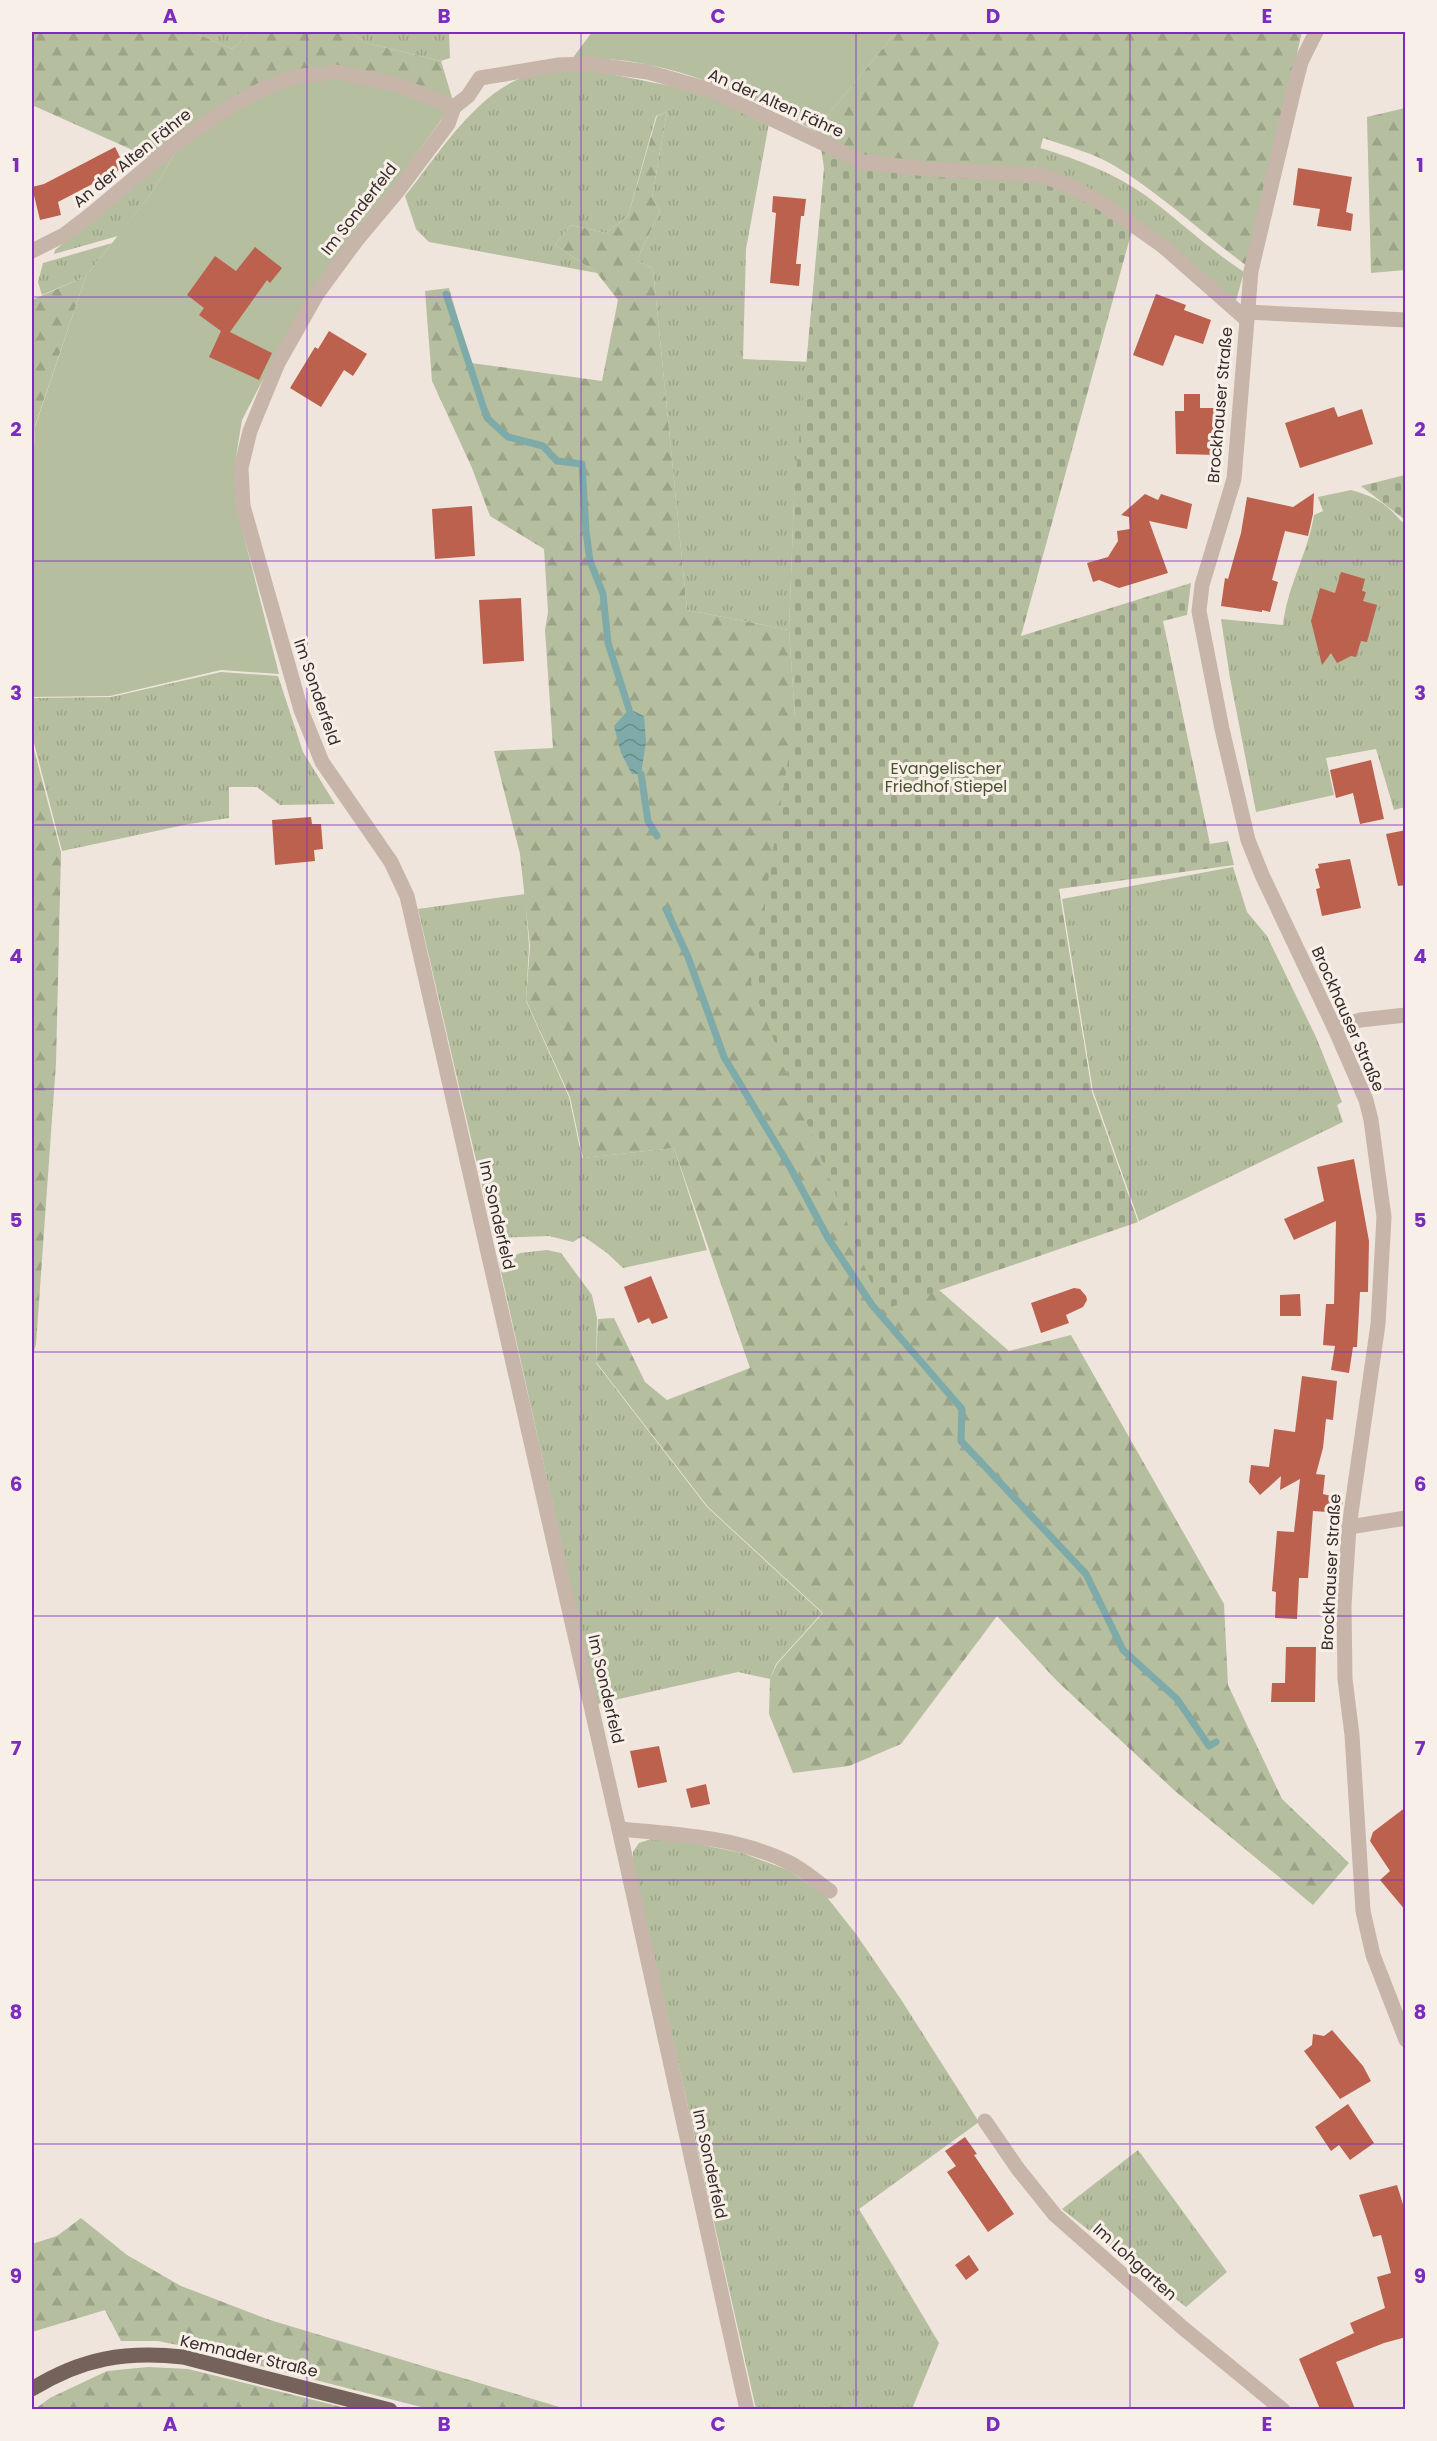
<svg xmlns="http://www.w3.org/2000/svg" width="1437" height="2441" viewBox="0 0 1437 2441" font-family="Poppins,sans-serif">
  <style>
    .grass { fill: url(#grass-tufts) }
    .forest { fill: url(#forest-firs) }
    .cemetery { fill: url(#cemetery-stones) }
    .green { fill: #b5be9e }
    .water { fill: url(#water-waves) }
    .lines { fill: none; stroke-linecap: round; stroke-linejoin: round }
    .stream { stroke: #7eaba9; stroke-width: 7 }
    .building { fill: #bc614e }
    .minor { stroke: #c7b5a9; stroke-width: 15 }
    .major { stroke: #75625b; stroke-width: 15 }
    .grid { fill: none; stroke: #7b2cbf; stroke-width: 1.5; stroke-opacity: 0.55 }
    .labels { text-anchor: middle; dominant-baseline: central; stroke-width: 6; stroke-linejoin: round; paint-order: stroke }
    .street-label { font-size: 16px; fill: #352b28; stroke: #f8f0e8 }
    .park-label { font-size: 16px; fill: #47512e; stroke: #f8f0e8 }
    .neatline { fill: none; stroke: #7b2cbf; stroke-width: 2 }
    .grid-label { font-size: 20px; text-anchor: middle; font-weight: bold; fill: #7b2cbf }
  </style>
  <defs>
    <pattern id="grass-tufts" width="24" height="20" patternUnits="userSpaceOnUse" patternTransform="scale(1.5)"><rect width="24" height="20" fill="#b5be9e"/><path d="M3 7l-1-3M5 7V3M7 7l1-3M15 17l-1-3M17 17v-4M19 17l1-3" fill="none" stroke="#9ca388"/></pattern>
    <pattern id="forest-firs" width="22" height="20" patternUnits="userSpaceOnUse" patternTransform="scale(1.5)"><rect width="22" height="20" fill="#b5be9e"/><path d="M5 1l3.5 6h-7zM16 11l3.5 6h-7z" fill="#9ca388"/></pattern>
    <pattern id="cemetery-stones" width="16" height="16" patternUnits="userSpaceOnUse" patternTransform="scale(1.5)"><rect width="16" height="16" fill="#b5be9e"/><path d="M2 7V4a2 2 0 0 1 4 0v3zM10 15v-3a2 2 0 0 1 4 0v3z" fill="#9ca388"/></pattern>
    <pattern id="water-waves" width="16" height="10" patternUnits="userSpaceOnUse" patternTransform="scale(1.5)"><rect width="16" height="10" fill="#7eaba9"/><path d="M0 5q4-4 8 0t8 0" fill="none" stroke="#688b8a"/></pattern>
  </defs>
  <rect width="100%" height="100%" fill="#f0e5dc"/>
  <g class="grass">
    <path d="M 193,32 L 251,32 L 232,49 Z"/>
    <path d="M 350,32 L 449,32 L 450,58 L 441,61 L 366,43 Z"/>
    <path d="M 585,69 L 706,93 L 769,123 L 746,249 L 743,359 L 811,362 L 794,498 L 789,630 L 687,610 L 653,269 L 637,260 L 660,211 L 652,197 L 667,112 L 656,116 L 628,216 L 606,233 L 571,225 L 555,245 L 597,273 L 429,242 L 416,229 L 405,196 C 438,155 480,86 534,74 C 550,70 568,71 585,69 Z"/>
    <path d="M 179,147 L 150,195 L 118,236 L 54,254 L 55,250 L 118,200 Z"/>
    <path d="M 1040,148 C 1077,159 1117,174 1149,198 C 1181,222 1210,250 1244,272 L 1235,304 L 1166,245 L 1034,173 Z"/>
    <path d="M 112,243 L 86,276 L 42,295 L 38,282 L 43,263 Z"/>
    <path d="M 1351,490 C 1379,498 1386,504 1405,525 L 1405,807 L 1394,810 L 1376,749 L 1326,758 L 1334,795 L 1256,812 L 1230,678 L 1221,619 L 1283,625 C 1287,587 1308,553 1314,515 L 1323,511 L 1318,497 Z"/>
    <path d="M 221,672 L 278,676 L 303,752 L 335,804 L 280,805 L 257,787 L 229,787 L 229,818 L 189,824 L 62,851 L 32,735 L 32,698 L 111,697 Z"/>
    <path d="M 1233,867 L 1247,912 L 1267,936 L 1316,1037 L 1342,1102 L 1337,1105 L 1343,1122 L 1139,1221 L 1093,1091 L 1062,899 Z"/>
    <path d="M 525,894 L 529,946 L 526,1001 L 569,1097 L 582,1158 L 674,1148 L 707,1250 L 623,1268 L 607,1253 L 583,1236 L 573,1242 L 549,1236 L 494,1238 L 418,909 Z"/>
    <path d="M 547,1250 L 561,1253 L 592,1295 L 597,1318 L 596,1363 L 707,1507 L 822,1613 L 776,1664 L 770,1679 L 738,1672 L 597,1704 L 499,1263 L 520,1253 Z"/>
    <path d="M 651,1839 L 688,1842 L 742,1853 L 788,1870 L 826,1896 L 856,1934 L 902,2001 L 979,2122 L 859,2209 L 939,2343 L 912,2409 L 756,2409 L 633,1863 L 633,1852 L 639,1843 Z"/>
    <path d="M 1138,2150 L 1227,2272 L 1186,2307 L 1062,2209 Z"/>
  </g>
  <g class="forest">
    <path d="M 32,32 L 193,32 L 232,49 L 251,32 L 350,32 L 366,43 L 441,61 L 453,101 L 148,157 L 32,105 Z"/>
    <path d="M 896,32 L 1302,32 L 1247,266 C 1202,233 1162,195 1115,166 C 1094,153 1066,146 1043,138 L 1034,173 L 861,160 L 815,131 Z"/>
    <path d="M 1405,108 L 1405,270 L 1371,273 L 1367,117 Z"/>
    <path d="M 667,112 L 652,197 L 660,211 L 637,260 L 653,269 L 687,610 L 789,630 L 795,718 L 882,1309 L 939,1290 L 1009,1351 L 1071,1335 L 1224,1604 L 1228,1685 L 1282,1799 L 1349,1863 L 1313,1905 L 1175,1791 L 1057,1681 L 997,1616 L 901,1744 L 849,1766 L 793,1773 L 769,1714 L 770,1679 L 777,1664 L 823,1613 L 708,1507 L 596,1362 L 598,1319 L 614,1318 L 645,1382 L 667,1400 L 750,1368 L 674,1148 L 583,1158 L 570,1097 L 526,1000 L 530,946 L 520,854 L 494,751 L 553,748 L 545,630 L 548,612 L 544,549 L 490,516 L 472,468 L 432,381 L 425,291 L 449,288 L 471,363 L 602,381 L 618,300 L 597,273 L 555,245 L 571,225 L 606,233 L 628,216 L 657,116 Z"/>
    <path d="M 86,276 L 35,426 L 32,483 L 32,300 Z"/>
    <path d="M 32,742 L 61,852 L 56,1063 L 36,1344 L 32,1358 Z"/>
    <path d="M 81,2218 L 127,2255 L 181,2286 L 270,2320 L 566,2409 L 429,2409 L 187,2347 L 158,2341 L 121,2341 L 105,2310 L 32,2332 L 32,2244 L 57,2236 Z"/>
    <path d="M 148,2367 L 188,2369 L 350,2409 L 35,2409 L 50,2398 L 107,2371 Z"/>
  </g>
  <g class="cemetery">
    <path d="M 821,148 L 859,165 L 1041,180 L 1088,200 L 1132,230 L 1021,636 L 1191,583 L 1187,615 L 1163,621 L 1210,844 L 1228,841 L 1234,865 L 1059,889 L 1092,1092 L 1138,1222 L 882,1310 L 751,983 L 795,718 L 789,630 L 794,498 L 824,168 Z"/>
    <path d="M 1405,475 L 1405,520 L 1361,486 Z"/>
  </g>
  <g class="green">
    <path d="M 592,32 L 896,32 L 815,131 C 741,92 658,53 572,59 Z"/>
    <path d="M 337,78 L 398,89 L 450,108 L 396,182 L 354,232 L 274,358 L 242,420 L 234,469 L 236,505 L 279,674 L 221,670 L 110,696 L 32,697 L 32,486 L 35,427 L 86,276 L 150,195 L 179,147 L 239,106 L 287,85 Z"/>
  </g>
  <path class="water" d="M 629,709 L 644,716 L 646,742 L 641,774 L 632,774 L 621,753 L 614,726 Z"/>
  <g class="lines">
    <g class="stream">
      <path d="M 446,294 L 487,418 L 508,437 L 543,446 L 557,461 L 582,464 L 586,531 L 590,561 L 603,594 L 608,643 L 629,709"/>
      <path d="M 641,774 L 648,821 L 657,836"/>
      <path d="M 666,909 L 688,957 L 724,1057 L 790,1167 L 828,1238 L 872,1305 L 962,1409 L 961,1441 L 1086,1574 L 1123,1650 L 1177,1699 L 1209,1746 L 1216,1742"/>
    </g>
  </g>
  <g class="building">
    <path d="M 115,147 L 125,167 L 58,202 L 61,215 L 40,220 L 32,187 L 44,184 Z"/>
    <path d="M 1298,168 L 1352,177 L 1346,212 L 1353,214 L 1351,231 L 1317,226 L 1320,209 L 1293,205 Z"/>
    <path d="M 773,196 L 806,199 L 804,216 L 801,216 L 796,264 L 801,264 L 799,286 L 770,283 L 776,213 L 772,212 Z"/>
    <path d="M 255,247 L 282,268 L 270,283 L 267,280 L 230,332 L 272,353 L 259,380 L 209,357 L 221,331 L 199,315 L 204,308 L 187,295 L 215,256 L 236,271 Z"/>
    <path d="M 1156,294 L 1186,305 L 1184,310 L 1211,320 L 1203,344 L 1175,335 L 1163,366 L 1133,355 Z"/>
    <path d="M 329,331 L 367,354 L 353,376 L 344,370 L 321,407 L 290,388 L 315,347 L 318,349 Z"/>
    <path d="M 1184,394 L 1200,394 L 1200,408 L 1218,408 L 1219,455 L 1176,454 L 1175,411 L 1184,411 Z"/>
    <path d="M 1334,407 L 1338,417 L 1362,409 L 1373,444 L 1300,468 L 1285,423 Z"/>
    <path d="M 1314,493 L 1313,514 L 1308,536 L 1285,531 L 1272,580 L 1278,582 L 1270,612 L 1262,610 L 1262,612 L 1221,606 L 1225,578 L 1228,579 L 1241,533 L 1247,497 L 1293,507 Z"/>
    <path d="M 1145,494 L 1158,500 L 1161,494 L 1192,504 L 1187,529 L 1149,521 L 1168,573 L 1119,588 L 1099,580 L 1093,582 L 1087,563 L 1108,557 L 1118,541 L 1117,531 L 1130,529 L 1129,517 L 1121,515 Z"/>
    <path d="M 472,506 L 475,556 L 435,559 L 432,509 Z"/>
    <path d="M 1341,572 L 1365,579 L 1362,591 L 1366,592 L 1363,601 L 1377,605 L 1367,642 L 1361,641 L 1356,657 L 1351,656 L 1337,663 L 1331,653 L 1322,665 L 1311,621 L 1320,588 L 1335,593 Z"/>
    <path d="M 521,598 L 524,661 L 483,664 L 479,600 Z"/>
    <path d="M 1371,760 L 1384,819 L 1360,824 L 1353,793 L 1336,798 L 1330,770 Z"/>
    <path d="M 311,817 L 312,824 L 321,824 L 323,849 L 314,850 L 315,861 L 275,865 L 272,820 Z"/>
    <path d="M 1406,830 L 1406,885 L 1398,886 L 1386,834 Z"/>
    <path d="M 1350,859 L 1361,908 L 1322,916 L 1316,889 L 1320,888 L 1315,869 L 1319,868 L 1318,864 Z"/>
    <path d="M 1354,1159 L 1369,1241 L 1368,1292 L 1360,1292 L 1357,1347 L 1353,1347 L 1349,1373 L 1331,1370 L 1335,1346 L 1323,1345 L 1326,1304 L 1334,1304 L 1336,1221 L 1294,1240 L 1284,1219 L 1324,1201 L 1317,1167 Z"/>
    <path d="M 651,1276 L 668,1318 L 652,1324 L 649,1318 L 638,1323 L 624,1287 Z"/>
    <path d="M 1074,1288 L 1080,1289 L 1086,1296 L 1087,1300 L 1083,1307 L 1066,1315 L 1069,1323 L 1041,1333 L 1031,1303 Z"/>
    <path d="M 1300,1294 L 1301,1316 L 1280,1316 L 1280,1295 Z"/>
    <path d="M 1302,1376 L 1337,1381 L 1333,1420 L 1326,1419 L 1323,1448 L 1316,1474 L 1325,1475 L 1323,1494 L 1343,1499 L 1341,1513 L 1313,1511 L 1308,1578 L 1299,1578 L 1297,1619 L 1275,1618 L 1276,1592 L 1272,1591 L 1277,1531 L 1294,1532 L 1300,1479 L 1280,1490 L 1281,1476 L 1260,1495 L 1249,1482 L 1251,1465 L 1269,1467 L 1274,1429 L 1295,1432 Z"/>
    <path d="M 1286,1647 L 1316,1647 L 1315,1702 L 1271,1702 L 1272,1683 L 1285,1683 Z"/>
    <path d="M 659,1746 L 667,1782 L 638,1788 L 630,1751 Z"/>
    <path d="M 706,1784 L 710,1804 L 691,1808 L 686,1789 Z"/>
    <path d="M 1406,1807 L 1406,1911 L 1380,1880 L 1390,1871 L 1370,1841 L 1373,1832 Z"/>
    <path d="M 1332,2030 L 1363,2066 L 1371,2081 L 1340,2099 L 1304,2051 L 1312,2045 L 1313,2034 L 1324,2036 Z"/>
    <path d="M 1348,2104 L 1374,2143 L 1350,2160 L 1339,2145 L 1331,2151 L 1315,2127 Z"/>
    <path d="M 965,2137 L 977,2154 L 974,2155 L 1014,2214 L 988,2232 L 947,2172 L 956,2166 L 945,2151 Z"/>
    <path d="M 1397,2185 L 1406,2214 L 1406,2337 L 1384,2343 L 1336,2362 L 1355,2409 L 1320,2409 L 1299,2359 L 1354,2333 L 1350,2323 L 1385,2308 L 1377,2277 L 1391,2273 L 1381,2235 L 1373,2237 L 1359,2195 Z"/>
    <path d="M 969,2255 L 979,2270 L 966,2280 L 955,2265 Z"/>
  </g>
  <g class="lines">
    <g class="minor">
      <path d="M 1316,32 L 1301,62 L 1295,85 L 1251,271 L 1234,479 L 1202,585 L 1199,611 L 1222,729 L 1248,840 L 1262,875 L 1335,1029 L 1366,1100 L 1371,1120 L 1384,1217 L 1378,1324 L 1349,1527 L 1344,1605 L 1345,1679 L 1352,1735 L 1363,1911 L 1373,1955 L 1406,2040"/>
      <path d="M 454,107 L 448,124 L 397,192 L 356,241 L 317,294 L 278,363 L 250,431 L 241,468 L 243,506 L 301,710 L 322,762 L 391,862 L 407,896 L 619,1829 L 747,2410"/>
      <path d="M 454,107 L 468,96 L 480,78 L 559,65 L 589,64 L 648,72 L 710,90 L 863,162 L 926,169 L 1040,175 L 1073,187 L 1106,206 L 1164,247 L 1246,319"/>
      <path d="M 32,251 L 64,235 L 89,216 L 175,144 L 234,104 L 267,87 L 294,77 L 336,72 L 399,85 L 454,107"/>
      <path d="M 1246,312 L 1406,320"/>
      <path d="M 1335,1029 L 1360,1020 L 1406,1015"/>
      <path d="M 1349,1527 L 1406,1518"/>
      <path d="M 619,1829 C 675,1834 737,1837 788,1862 C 803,1869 817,1882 830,1891"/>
      <path d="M 985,2121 L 1018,2169 L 1055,2215 L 1183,2328 L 1283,2410"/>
    </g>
    <path class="major" d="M 32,2389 C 82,2358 125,2351 183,2357 L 390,2410"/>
  </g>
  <path class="grid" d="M 307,32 L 307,2410M 581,32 L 581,2410M 856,32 L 856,2410M 1130,32 L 1130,2410M 32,297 L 1406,297M 32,561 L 1406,561M 32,825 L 1406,825M 32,1089 L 1406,1089M 32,1352 L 1406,1352M 32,1616 L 1406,1616M 32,1880 L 1406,1880M 32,2144 L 1406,2144"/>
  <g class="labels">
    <g class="street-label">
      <text transform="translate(776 103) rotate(24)">An der Alten Fähre</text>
      <text transform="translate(132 158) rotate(-39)">An der Alten Fähre</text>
      <text transform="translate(359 209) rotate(-52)">Im Sonderfeld</text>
      <text transform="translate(1220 405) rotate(-85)">Brockhauser Straße</text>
      <text transform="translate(317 692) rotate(71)">Im Sonderfeld</text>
      <text transform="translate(1348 1019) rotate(66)">Brockhauser Straße</text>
      <text transform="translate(497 1215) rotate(77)">Im Sonderfeld</text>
      <text transform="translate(1331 1572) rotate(-87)">Brockhauser Straße</text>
      <text transform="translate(606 1689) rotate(77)">Im Sonderfeld</text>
      <text transform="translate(710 2164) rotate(78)">Im Sonderfeld</text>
      <text transform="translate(1135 2262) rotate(42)">Im Lohgarten</text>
      <text transform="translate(249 2356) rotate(13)">Kemnader Straße</text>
    </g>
    <g class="park-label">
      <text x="946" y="768">Evangelischer<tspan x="946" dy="18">Friedhof Stiepel</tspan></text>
    </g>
  </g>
  <rect width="1437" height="2441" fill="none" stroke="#f8f0e8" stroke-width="66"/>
  <rect x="33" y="33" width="1371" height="2375" class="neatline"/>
  <g class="grid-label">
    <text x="170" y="23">A</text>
    <text x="444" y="23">B</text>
    <text x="718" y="23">C</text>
    <text x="993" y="23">D</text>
    <text x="1267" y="23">E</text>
    <text x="16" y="172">1</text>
    <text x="1420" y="172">1</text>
    <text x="16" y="436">2</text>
    <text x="1420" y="436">2</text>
    <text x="16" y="700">3</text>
    <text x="1420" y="700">3</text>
    <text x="16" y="963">4</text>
    <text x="1420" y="963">4</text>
    <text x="16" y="1227">5</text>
    <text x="1420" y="1227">5</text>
    <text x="16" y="1491">6</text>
    <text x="1420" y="1491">6</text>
    <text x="16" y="1755">7</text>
    <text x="1420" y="1755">7</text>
    <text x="16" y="2019">8</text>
    <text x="1420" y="2019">8</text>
    <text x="16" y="2283">9</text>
    <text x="1420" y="2283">9</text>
    <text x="170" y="2431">A</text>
    <text x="444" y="2431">B</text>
    <text x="718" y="2431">C</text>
    <text x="993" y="2431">D</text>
    <text x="1267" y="2431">E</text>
  </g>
</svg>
